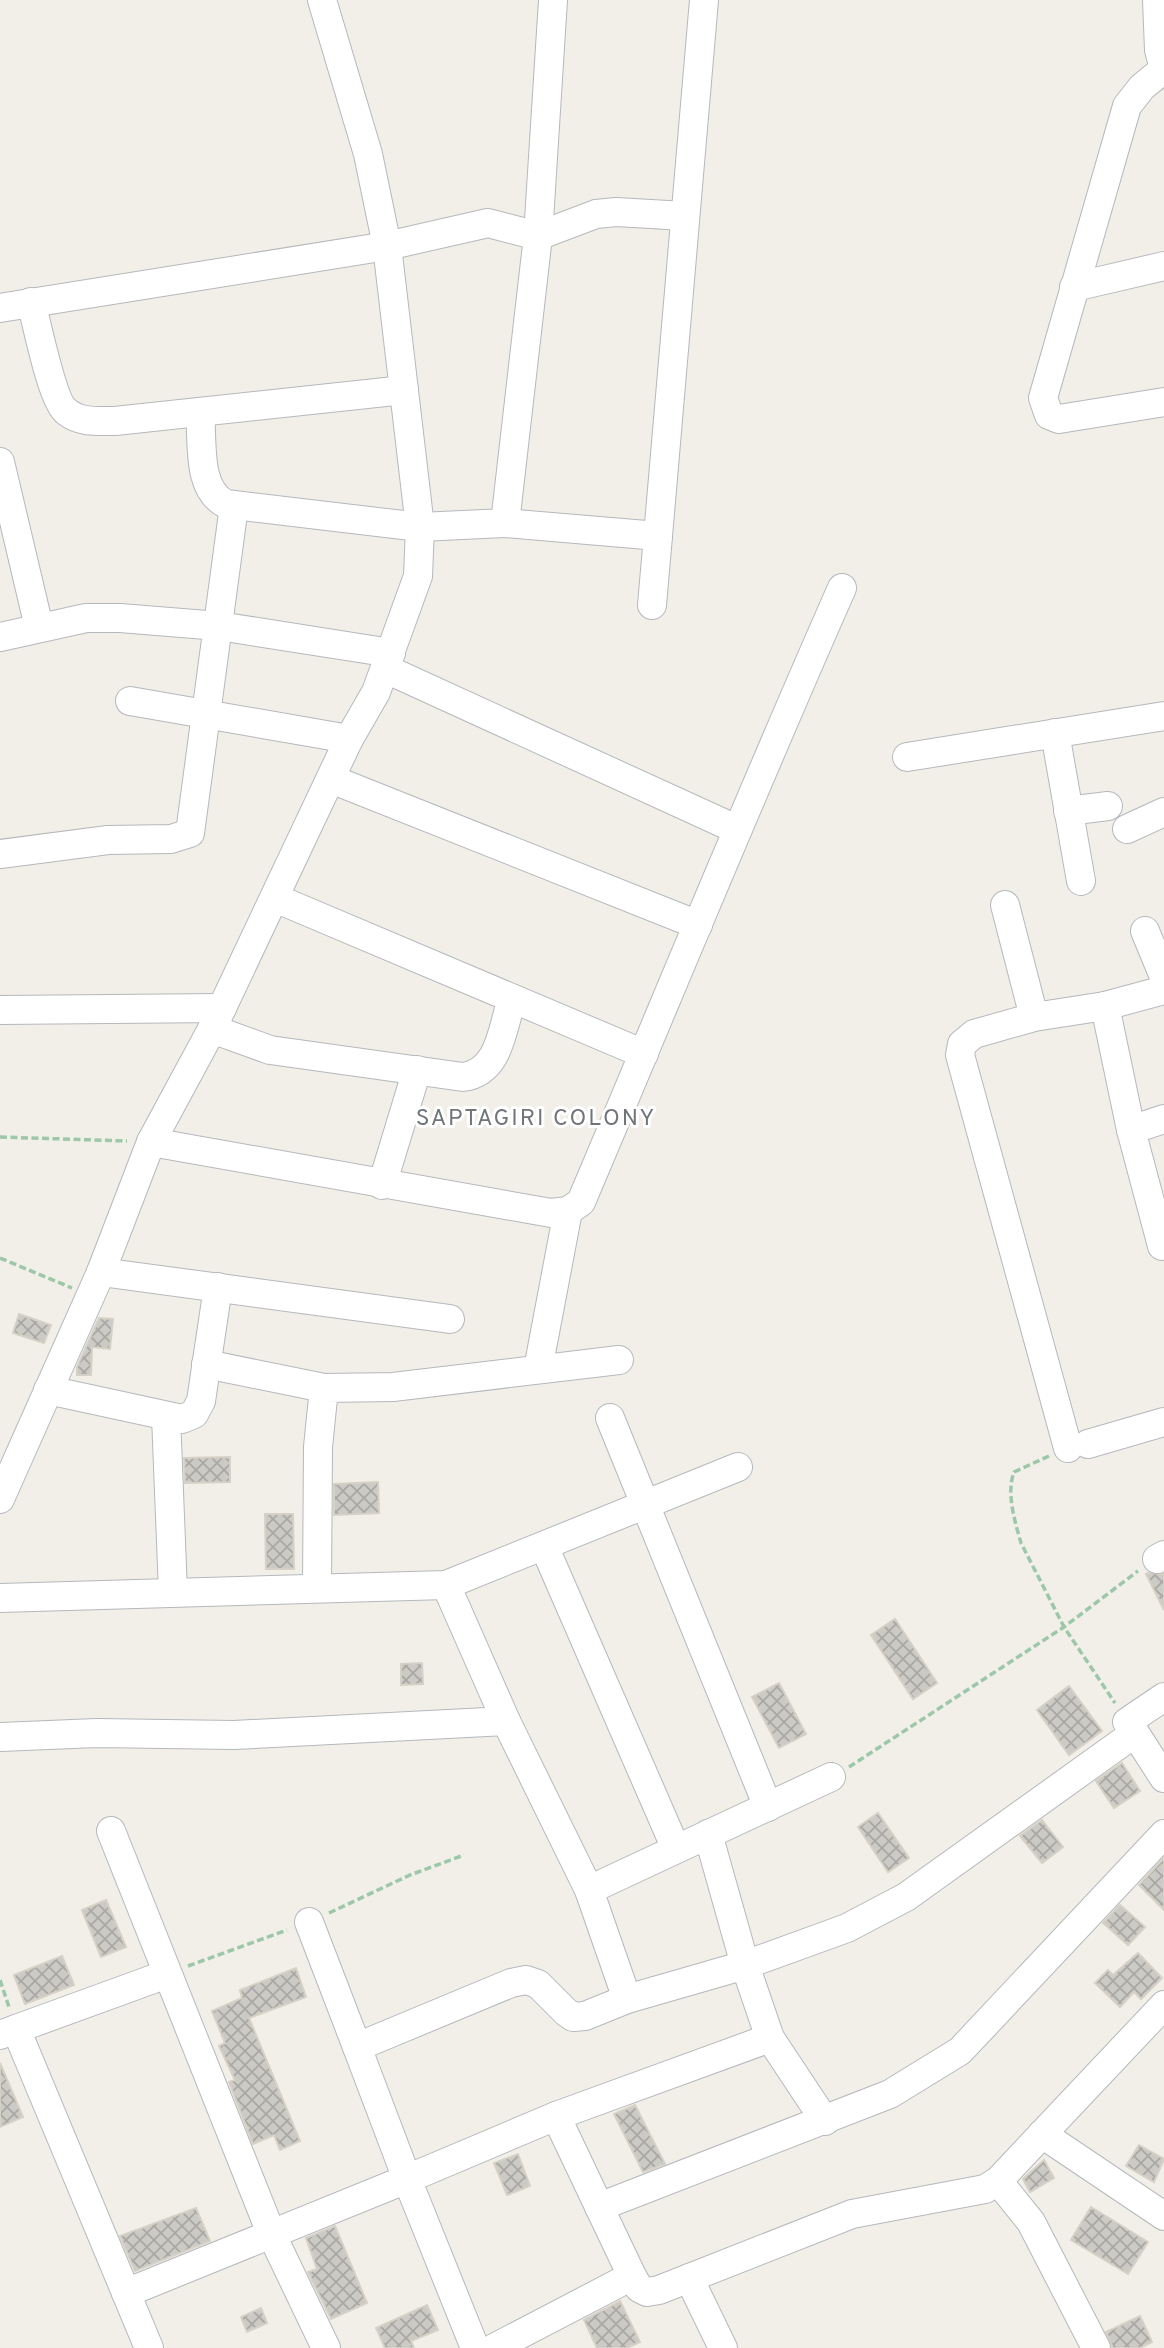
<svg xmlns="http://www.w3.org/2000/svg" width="1164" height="2348" viewBox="0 0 1164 2348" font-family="Overpass,sans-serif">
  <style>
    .building { fill: url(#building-cross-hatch); stroke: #d6d1c6; stroke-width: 2 }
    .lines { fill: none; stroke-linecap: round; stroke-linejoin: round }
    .minor-casing { stroke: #b5b8bc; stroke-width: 30 }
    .path { stroke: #9cc7a9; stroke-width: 3.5; stroke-dasharray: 7 3.5; stroke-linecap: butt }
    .minor { stroke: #fff; stroke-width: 28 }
    .labels { text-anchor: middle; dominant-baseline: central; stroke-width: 6; stroke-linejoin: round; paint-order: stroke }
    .neighbourhood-label { font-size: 23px; letter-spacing: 2px; fill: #70757a; stroke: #fff }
  </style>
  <defs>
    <pattern id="building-cross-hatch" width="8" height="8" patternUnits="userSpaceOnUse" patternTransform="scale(1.75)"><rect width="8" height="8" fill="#cccac5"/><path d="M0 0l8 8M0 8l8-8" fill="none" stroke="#a9a8a4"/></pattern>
  </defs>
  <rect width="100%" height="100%" fill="#f1efe8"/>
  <g class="building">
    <path d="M 19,1314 L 51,1325 L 44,1343 L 13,1333 Z"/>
    <path d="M 99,1318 L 113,1319 L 110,1349 L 92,1347 L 91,1375 L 77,1375 L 77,1367 Z"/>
    <path d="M 230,1457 L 230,1482 L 185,1483 L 184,1458 Z"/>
    <path d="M 378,1482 L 379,1513 L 334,1515 L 334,1484 Z"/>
    <path d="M 265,1514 L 293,1514 L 294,1569 L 266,1569 Z"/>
    <path d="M 1148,1573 L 1164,1574 L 1164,1610 L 1146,1574 Z"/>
    <path d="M 895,1619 L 937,1683 L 913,1699 L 871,1635 Z"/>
    <path d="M 422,1663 L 423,1684 L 401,1685 L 401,1664 Z"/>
    <path d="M 779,1683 L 806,1734 L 779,1748 L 752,1697 Z"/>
    <path d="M 1069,1686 L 1102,1731 L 1069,1755 L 1037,1710 Z"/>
    <path d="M 1122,1763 L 1140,1791 L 1114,1808 L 1096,1781 Z"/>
    <path d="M 878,1813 L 909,1858 L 888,1872 L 858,1827 Z"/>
    <path d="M 1042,1820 L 1063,1847 L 1042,1863 L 1020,1836 Z"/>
    <path d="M 1164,1858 L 1164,1910 L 1139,1885 Z"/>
    <path d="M 106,1900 L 126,1947 L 101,1957 L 82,1910 Z"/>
    <path d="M 1120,1905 L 1145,1927 L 1128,1945 L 1103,1923 Z"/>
    <path d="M 1138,1953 L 1162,1978 L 1141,1999 L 1134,1992 L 1120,2007 L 1095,1983 L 1108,1970 L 1113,1975 Z"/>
    <path d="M 62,1956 L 74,1985 L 25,2004 L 14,1975 Z"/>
    <path d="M 296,1968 L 306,1997 L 249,2018 L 300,2141 L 280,2150 L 274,2135 L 253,2144 L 229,2082 L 235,2080 L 219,2046 L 225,2043 L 212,2011 L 242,1998 L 240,1990 Z"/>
    <path d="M 0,2063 L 23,2117 L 0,2127 Z"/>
    <path d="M 635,2105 L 665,2164 L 643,2172 L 614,2114 Z"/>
    <path d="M 1139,2145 L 1164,2159 L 1154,2182 L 1126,2166 Z"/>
    <path d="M 518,2154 L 530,2186 L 507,2195 L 494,2163 Z"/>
    <path d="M 1044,2160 L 1054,2178 L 1030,2192 L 1023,2179 Z"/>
    <path d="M 1091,2207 L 1148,2242 L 1128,2274 L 1071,2240 Z"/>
    <path d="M 196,2208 L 210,2241 L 135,2271 L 120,2236 Z"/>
    <path d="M 335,2226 L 367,2303 L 331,2319 L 308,2272 L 317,2269 L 306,2238 Z"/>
    <path d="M 620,2301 L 640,2342 L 627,2348 L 597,2348 L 584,2320 Z"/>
    <path d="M 427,2305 L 438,2330 L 411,2341 L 414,2348 L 385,2348 L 376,2328 Z"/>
    <path d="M 261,2308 L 267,2323 L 247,2332 L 241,2317 Z"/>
    <path d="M 1140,2316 L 1152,2342 L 1140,2348 L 1113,2348 L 1106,2332 Z"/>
  </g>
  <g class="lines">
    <defs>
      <g id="minor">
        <path d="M 1157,0 L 1159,50 L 1164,69"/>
        <path d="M 1164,69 L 1142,87 L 1127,106 L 1043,398 L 1049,415 L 1059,419 L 1164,402"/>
        <path d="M 1074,287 L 1164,266"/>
        <path d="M 31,302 C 37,323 52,402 67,412 C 81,423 98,421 115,421 L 404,390"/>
        <path d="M 0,308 L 387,246 L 488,223 L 538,236 L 596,214 L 616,212 L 685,216"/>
        <path d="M 200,412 C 203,441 196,489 226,504 L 420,527 L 505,523 L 538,236 L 553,0"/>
        <path d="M 0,462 L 39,627"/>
        <path d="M 505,523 L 658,536 L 704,0"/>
        <path d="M 652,605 L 658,536"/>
        <path d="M 0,637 L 86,618 L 120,618 L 219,626 L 391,653"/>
        <path d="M 386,669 L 736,829"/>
        <path d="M 130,701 L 349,739"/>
        <path d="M 1055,733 L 1081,881"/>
        <path d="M 907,757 L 1164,716"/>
        <path d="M 331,779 L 698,925"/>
        <path d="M 1068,811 L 1108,806"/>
        <path d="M 1127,829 L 1164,812"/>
        <path d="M 0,854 L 108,840 L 171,839 L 190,833 L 234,506"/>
        <path d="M 275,898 L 644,1054"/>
        <path d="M 1005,905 L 1034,1017"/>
        <path d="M 1145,931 L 1164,977"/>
        <path d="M 1105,1006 L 1131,1130 L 1162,1246"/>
        <path d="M 0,1010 L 222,1008"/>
        <path d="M 212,1029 L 270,1050 L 463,1077 C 500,1072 502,1029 512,999"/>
        <path d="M 1131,1130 L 1164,1119"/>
        <path d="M 151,1142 L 551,1213 L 568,1211 L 581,1202 C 668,997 752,791 842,588"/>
        <path d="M 382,1185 L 417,1070"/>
        <path d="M 101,1272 L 450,1319"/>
        <path d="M 206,1364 L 324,1388"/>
        <path d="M 538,1369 L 568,1211"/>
        <path d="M 48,1390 L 182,1419 L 194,1414 L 201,1401 L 218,1287"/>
        <path d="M 166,1416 L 173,1592"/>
        <path d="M 610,1418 L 768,1807"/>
        <path d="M 1088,1444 L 1164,1422"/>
        <path d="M 1068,1448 L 960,1055 L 962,1044 L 974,1034 L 1034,1017 L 1105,1006 L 1164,990"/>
        <path d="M 0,1499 L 101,1272 L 151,1142 L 212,1029 L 349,739 L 376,692 L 418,576 L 420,527 L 387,246 L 368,154 L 322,0"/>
        <path d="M 544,1546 L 676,1849"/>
        <path d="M 1157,1559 L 1164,1555"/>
        <path d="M 446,1585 L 506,1721 L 589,1890 L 627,1999"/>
        <path d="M 317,1587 L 318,1447 L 324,1388 L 393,1387 L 619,1360"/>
        <path d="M 0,1598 L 446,1585 L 738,1467"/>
        <path d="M 1127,1722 L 1164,1697"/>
        <path d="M 0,1737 L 97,1733 L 234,1735 L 506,1721"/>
        <path d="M 111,1831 L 271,2233 L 326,2348"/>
        <path d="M 708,1834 L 745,1965 L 770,2038 L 825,2121"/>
        <path d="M 589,1890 L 831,1777"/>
        <path d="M 309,1922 L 357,2047"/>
        <path d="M 16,2029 L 167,1974"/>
        <path d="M 0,2035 L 16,2029 L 149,2348"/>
        <path d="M 770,2038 L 556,2116 L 407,2179 L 357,2047 L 511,1983 L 526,1980 L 538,1984 L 566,2012 L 573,2017 L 585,2016 L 627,1999 L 745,1965 L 847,1928 L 906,1897 L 1135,1733 L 1164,1778"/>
        <path d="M 1042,2134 L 1164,2216"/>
        <path d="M 998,2181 L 1031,2222 L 1096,2348"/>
        <path d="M 599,2207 L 890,2094 L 960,2051 L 1164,1834"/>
        <path d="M 632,2276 L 639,2288 L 647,2292 L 659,2290 L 852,2214 L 985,2189 L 998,2181 L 1164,2005"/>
        <path d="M 689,2278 L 723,2348"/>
        <path d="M 126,2293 L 407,2179 L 475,2348"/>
        <path d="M 494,2348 L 632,2276 L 556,2116"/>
      </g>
    </defs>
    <use href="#minor" class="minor-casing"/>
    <g class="path">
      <path d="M 0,1137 L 127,1141"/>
      <path d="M 0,1258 L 72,1288"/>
      <path d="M 1049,1456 L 1014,1472 C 1006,1493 1015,1522 1021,1543 L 1064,1627 L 1115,1703"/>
      <path d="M 849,1767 L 1064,1627 L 1138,1571"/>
      <path d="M 329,1913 L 410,1875 L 464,1855"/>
      <path d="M 188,1966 L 287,1930"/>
      <path d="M 0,1980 L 9,2007"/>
    </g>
    <use href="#minor" class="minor"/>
  </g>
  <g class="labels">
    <g class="neighbourhood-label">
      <text x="536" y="1119">SAPTAGIRI COLONY</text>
    </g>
  </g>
</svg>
